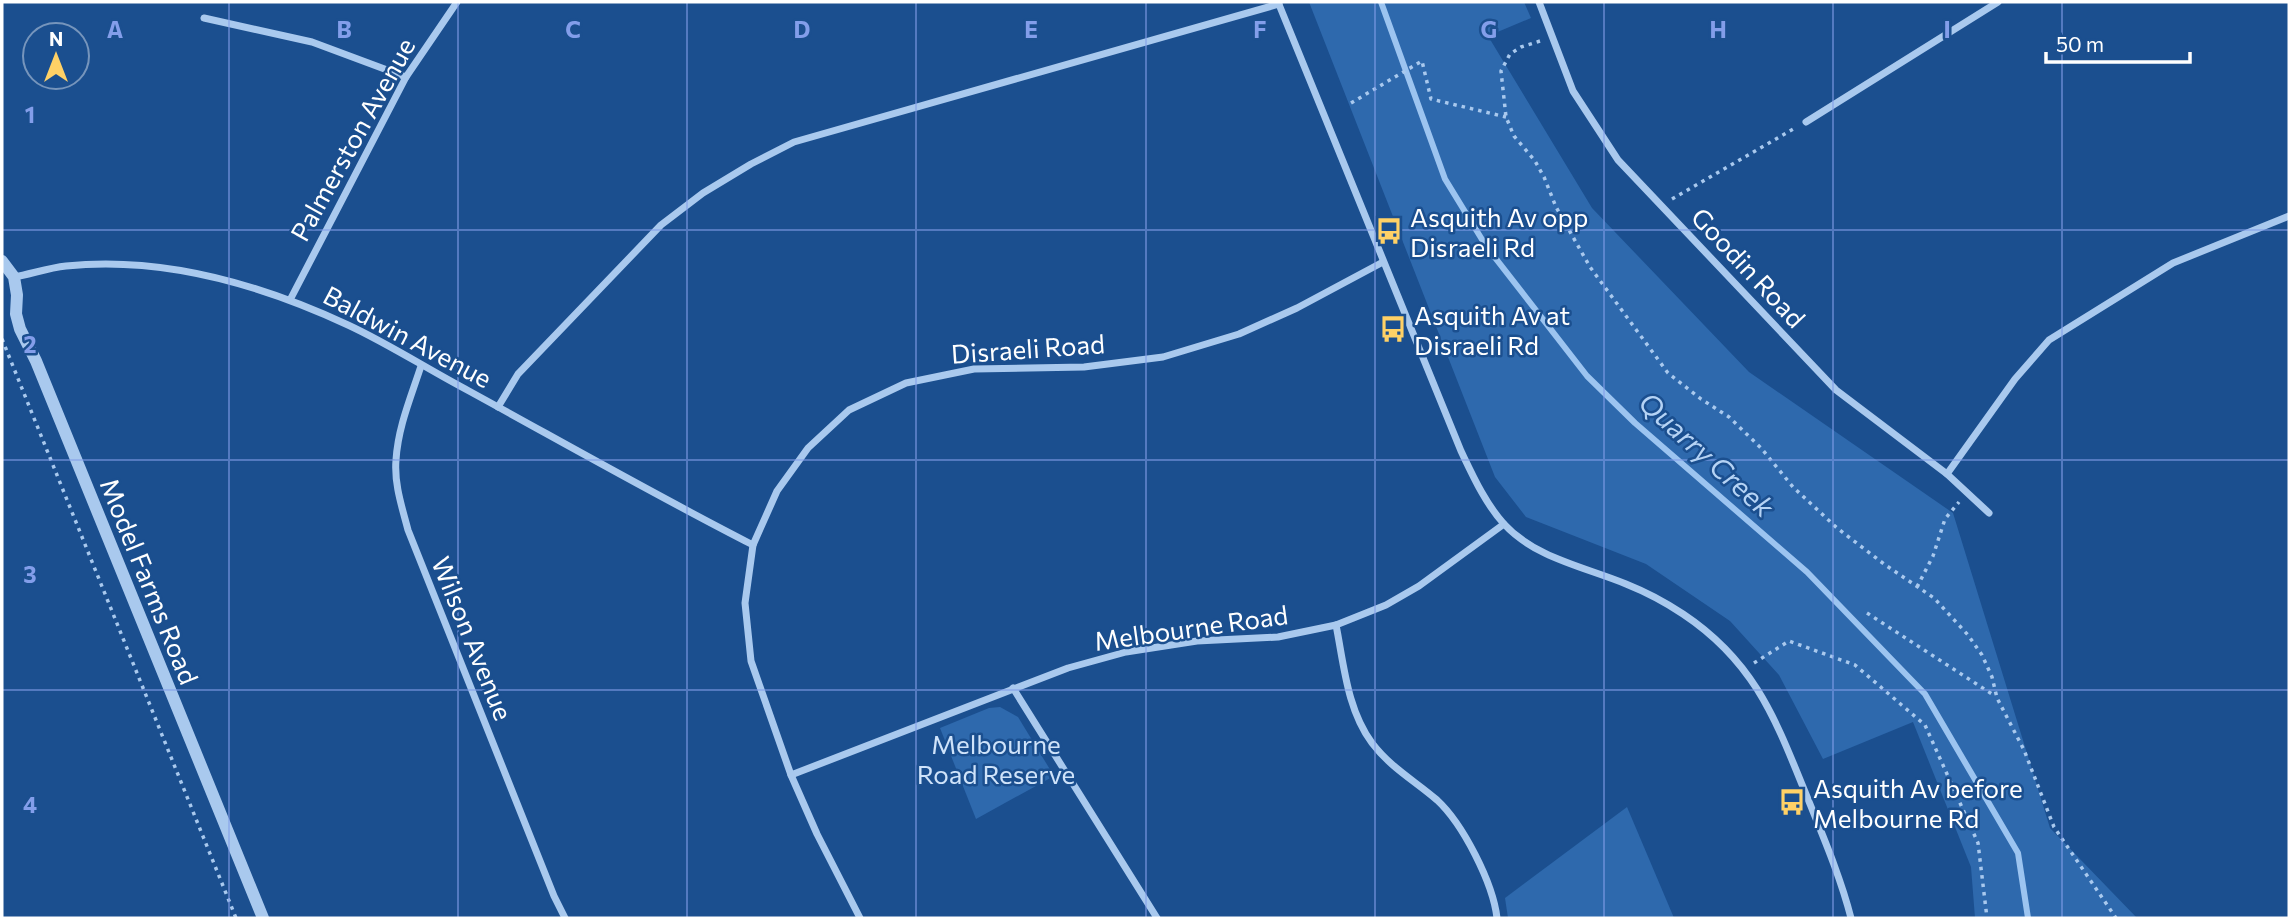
<svg xmlns="http://www.w3.org/2000/svg" width="2291" height="920" viewBox="0 0 2291 920" font-family="Commissioner,sans-serif">
  <style>
    .green { fill: #2e69ad }
    .lines { fill: none; stroke-linecap: round; stroke-linejoin: round }
    .stream { stroke: #9cc4f0; stroke-width: 6 }
    .path { stroke: #a9c9ee; stroke-width: 3.5; stroke-dasharray: 3.5 5; stroke-linecap: butt }
    .minor { stroke: #a9c9ee; stroke-width: 7 }
    .tertiary { stroke: #a9c9ee; stroke-width: 12 }
    .grid { fill: none; stroke: #839eea; stroke-width: 2; stroke-opacity: 0.55 }
    .labels { text-anchor: middle; dominant-baseline: central; stroke-width: 5; stroke-linejoin: round; paint-order: stroke }
    .street-label { font-size: 26px; fill: #fff; stroke: #1b4f8f }
    .poi-label { font-size: 26px; fill: #fff; stroke: #1b4f8f; text-anchor: start }
    .park-label { font-size: 26px; fill: #cfe3fa; stroke: #1b4f8f }
    .water-label { font-size: 28px; font-style: italic; fill: #b5d3f5; stroke: #1b4f8f }
    .grid-label { font-size: 23px; text-anchor: middle; font-weight: bold; fill: #839eea; stroke: #1b4f8f; stroke-width: 5; stroke-linejoin: round; paint-order: stroke }
  </style>
  <rect width="100%" height="100%" fill="#1b4f8f"/>
  <g class="green">
    <path d="M 1309,2 L 1524,2 L 1531,18 L 1488,36 L 1592,208 L 1749,372 L 1953,513 L 2050,828 L 2137,918 L 1975,918 L 1971,867 L 1913,722 L 1823,759 L 1779,675 L 1730,621 L 1646,564 L 1526,517 L 1495,477 Z"/>
    <path d="M 1000,707 L 1018,717 L 1054,776 L 976,819 L 940,728 L 989,708 Z"/>
    <path d="M 1627,807 L 1674,918 L 1508,918 L 1505,898 Z"/>
  </g>
  <g class="lines">
    <path class="stream" d="M 1381,2 L 1445,179 L 1486,246 L 1587,376 L 1635,423 L 1807,572 L 1925,694 L 2018,853 L 2028,918"/>
    <g class="path">
      <path d="M 1540,41 L 1521,47 L 1510,54 L 1501,71 L 1506,117 L 1514,136 L 1535,161 L 1544,177 L 1556,207 L 1590,267 L 1668,373 L 1701,399 L 1729,417 L 1761,448 L 1793,487 L 1837,528 L 1884,564 L 1934,598 L 1968,635 L 1982,655 L 1992,677 L 1997,698 L 2024,750 L 2054,827 L 2116,918"/>
      <path d="M 1351,103 L 1422,61 L 1431,99 L 1506,117"/>
      <path d="M 1672,199 L 1795,128"/>
      <path d="M 2,339 L 236,918"/>
      <path d="M 1917,587 L 1933,556 L 1945,519 L 1959,502"/>
      <path d="M 1867,613 L 1995,696"/>
      <path d="M 1754,663 L 1789,641 L 1855,665 L 1925,725 L 1978,843 L 1987,918"/>
    </g>
    <g class="minor">
      <path d="M 1278,2 L 1461,451 C 1473,476 1485,503 1504,524 C 1535,558 1585,567 1626,584 C 1646,592 1665,602 1683,614 C 1758,664 1777,724 1810,804 C 1825,841 1841,879 1851,918"/>
      <path d="M 1539,2 L 1573,91 L 1618,160 L 1836,390 L 1947,474 L 1989,513"/>
      <path d="M 204,18 L 312,42 L 406,77"/>
      <path d="M 1806,122 L 1998,2"/>
      <path d="M 14,277 C 31,274 48,268 66,266 C 163,256 260,284 348,325 C 389,344 429,370 469,391 C 564,443 657,496 753,545"/>
      <path d="M 290,300 L 406,77 L 457,2"/>
      <path d="M 421,366 C 411,397 398,427 396,460 C 394,484 402,507 408,530 L 554,896 L 565,918"/>
      <path d="M 498,407 L 518,374 L 661,225 L 703,193 L 751,164 L 794,142 L 1279,4"/>
      <path d="M 1947,474 L 2015,379 L 2049,340 L 2173,263 L 2289,216"/>
      <path d="M 1336,625 C 1344,665 1347,709 1372,743 C 1390,767 1415,781 1437,800 C 1463,824 1493,883 1497,918"/>
      <path d="M 1013,688 L 1157,918"/>
      <path d="M 791,775 L 1068,668 L 1126,652 L 1197,641 L 1278,637 L 1336,625 L 1386,605 L 1419,586 L 1504,524"/>
      <path d="M 860,918 L 817,834 L 791,775 L 751,661 L 745,603 L 753,545 L 777,491 L 808,448 L 849,410 L 906,383 L 974,369 L 1084,367 L 1163,357 L 1239,334 L 1297,308 L 1383,262"/>
    </g>
    <path class="tertiary" d="M 2,261 L 14,277 L 17,295 L 16,314 L 20,329 L 36,361 L 263,918"/>
  </g>
  <path class="grid" d="M 229,2 L 229,918M 458,2 L 458,918M 687,2 L 687,918M 916,2 L 916,918M 1146,2 L 1146,918M 1375,2 L 1375,918M 1604,2 L 1604,918M 1833,2 L 1833,918M 2062,2 L 2062,918M 2,230 L 2289,230M 2,460 L 2289,460M 2,690 L 2289,690"/>
  <defs>
    <symbol id="bus-bare" viewBox="-9 -9 18 18"><path d="M-5-6H5V4H4V6H2V4H-2V6H-4V4H-5ZM-3.5-4V0h7V-4ZM-3.5 1.2v1.5H-2V1.2ZM2 1.2v1.5H3.5V1.2Z" fill="#ffd166" stroke="#1b4f8f" stroke-width="2.5" paint-order="stroke"/></symbol>
  </defs>
  <g fill-rule="evenodd">
    <use href="#bus-bare" x="1370" y="212" width="38" height="38"/>
    <use href="#bus-bare" x="1374" y="310" width="38" height="38"/>
    <use href="#bus-bare" x="1773" y="783" width="38" height="38"/>
  </g>
  <g class="labels">
    <g class="street-label">
      <text transform="translate(352 139) rotate(-61)">Palmerston Avenue</text>
      <text transform="translate(1749 267) rotate(47)">Goodin Road</text>
      <text transform="translate(408 336) rotate(28)">Baldwin Avenue</text>
      <text transform="translate(1028 348) rotate(-4)">Disraeli Road</text>
      <text transform="translate(150 581) rotate(68)">Model Farms Road</text>
      <text transform="translate(1191 627) rotate(-8)">Melbourne Road</text>
      <text transform="translate(473 638) rotate(68)">Wilson Avenue</text>
    </g>
    <g class="poi-label">
      <text x="1410" y="216">Asquith Av opp<tspan x="1410" dy="30">Disraeli Rd</tspan></text>
      <text x="1414" y="314">Asquith Av at<tspan x="1414" dy="30">Disraeli Rd</tspan></text>
      <text x="1813" y="787">Asquith Av before<tspan x="1813" dy="30">Melbourne Rd</tspan></text>
    </g>
    <g class="park-label">
      <text x="996" y="743">Melbourne<tspan x="996" dy="30">Road Reserve</tspan></text>
    </g>
    <g class="water-label">
      <text transform="translate(1707 454) rotate(42)">Quarry Creek</text>
    </g>
  </g>
  <g class="grid-label">
    <text x="115" y="38">A</text>
    <text x="344" y="38">B</text>
    <text x="573" y="38">C</text>
    <text x="802" y="38">D</text>
    <text x="1031" y="38">E</text>
    <text x="1260" y="38">F</text>
    <text x="1489" y="38">G</text>
    <text x="1718" y="38">H</text>
    <text x="1947" y="38">I</text>
    <text x="30" y="123">1</text>
    <text x="30" y="353">2</text>
    <text x="30" y="583">3</text>
    <text x="30" y="813">4</text>
  </g>
  <rect width="2291" height="920" fill="none" stroke="#ffffff" stroke-width="7"/>
  <g transform="translate(56 56)"><circle r="33" fill="#1b4f8f" stroke="#7695bc" stroke-width="2"/>
  <path d="M0-5L12 26L0 18L-12 26Z" fill="#ffd166"/>
  <text y="-10" font-size="19" font-weight="bold" text-anchor="middle" fill="#ffffff">N</text>
  </g>
  <path d="M2046 52v10h144v-10" fill="none" stroke="#ffffff" stroke-width="3.5"/>
  <text x="2056" y="52" font-size="21" fill="#ffffff" stroke="#1b4f8f" stroke-width="5" paint-order="stroke">50 m</text>
</svg>
